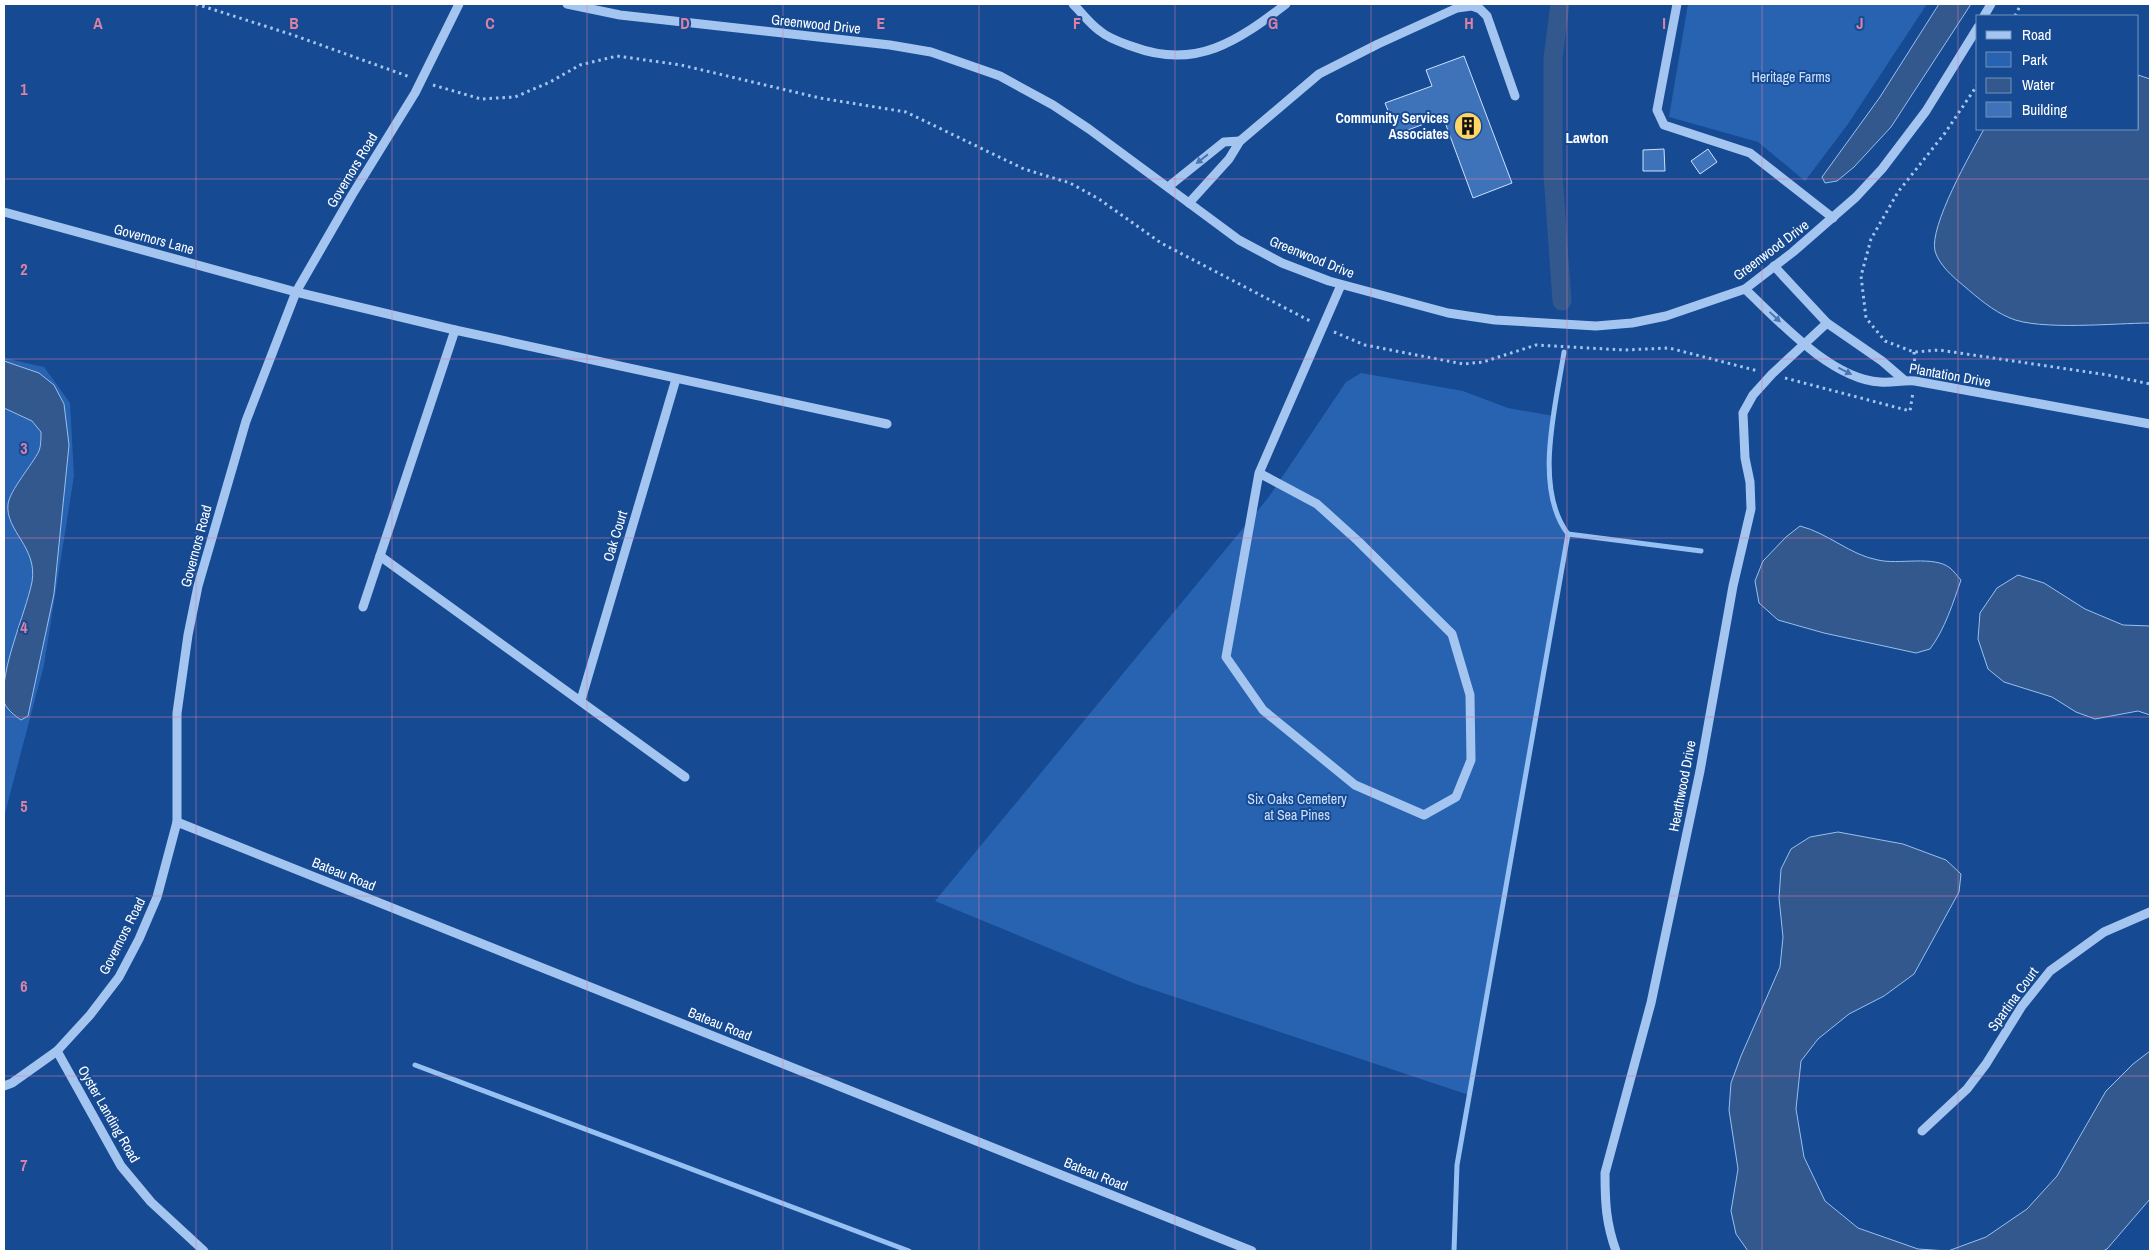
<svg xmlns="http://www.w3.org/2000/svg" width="2154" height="1255" viewBox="0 0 2154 1255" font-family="'Archivo Narrow',sans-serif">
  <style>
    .green { fill: #2863b1 }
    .water { fill: #32588d; stroke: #97c0f3 }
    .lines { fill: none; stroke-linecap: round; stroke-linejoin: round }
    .stream { stroke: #97c0f3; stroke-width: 5 }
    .canal { stroke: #32588d; stroke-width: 19 }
    .building { fill: #3e73ba; stroke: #cce0fc }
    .path { stroke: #a5c5f1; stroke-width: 3; stroke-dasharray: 2.5 4; stroke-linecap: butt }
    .minor { stroke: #a5c5f1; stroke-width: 9 }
    .oneway { fill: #4875b3 }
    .grid { fill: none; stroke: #dd80a5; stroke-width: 1; stroke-opacity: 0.55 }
    .labels { text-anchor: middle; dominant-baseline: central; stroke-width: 4; stroke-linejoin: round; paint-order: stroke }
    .street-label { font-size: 14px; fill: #fff; stroke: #164a92 }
    .park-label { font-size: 14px; fill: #cce0fc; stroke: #164a92 }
    .poi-label { font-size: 14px; font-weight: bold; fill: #fff; stroke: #164a92; text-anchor: end }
    .neighbourhood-label { font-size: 15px; font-weight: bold; fill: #fff; stroke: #164a92 }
    .grid-label { font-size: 16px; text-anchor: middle; font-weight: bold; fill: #dd80a5; stroke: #164a92; stroke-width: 4; stroke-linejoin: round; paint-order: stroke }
  </style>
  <rect width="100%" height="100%" fill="#164a92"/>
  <g class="green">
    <path d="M 1688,4 L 1927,4 L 1848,124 L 1805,181 L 1758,142 L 1669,117 Z"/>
    <path d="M 4,358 L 44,367 L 70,403 L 74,476 L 44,665 L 4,817 Z"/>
    <path d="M 1361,373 L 1463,391 L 1508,408 L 1554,416 C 1546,453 1543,502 1568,534 L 1469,1095 L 1133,983 L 935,901 L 1268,498 L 1346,382 Z"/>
  </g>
  <g class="water">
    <path d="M 1939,4 L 1971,4 L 1891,127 L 1854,167 L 1837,181 L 1825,183 L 1822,177 L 1880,97 Z"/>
    <path d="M 2138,75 L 2150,79 L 2150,323 C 2117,323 2039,331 2010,318 C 1993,311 1978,298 1964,286 C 1953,277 1939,265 1935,251 C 1929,226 1971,153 1984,129 L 2138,129 Z"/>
    <path d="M 4,361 L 39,373 L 54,385 L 64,404 L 69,445 L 54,594 L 28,716 L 21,720 C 15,716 5,708 4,701 C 0,669 25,615 32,582 C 38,547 5,531 8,504 C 10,490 32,465 39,451 C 41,446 41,438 41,432 L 32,421 L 4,408 Z"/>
    <path d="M 1800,526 C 1828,533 1850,555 1878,560 C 1898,565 1934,555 1950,568 C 1954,571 1957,576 1961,580 C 1953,603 1945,629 1930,649 L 1916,653 L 1824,633 L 1778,620 L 1759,603 L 1755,581 L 1763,561 L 1786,537 Z"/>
    <path d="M 2018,575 L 2044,583 L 2085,609 L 2123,625 L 2150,626 L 2150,715 L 2138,711 L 2095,719 L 2076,712 L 2052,697 L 2004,682 L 1988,669 L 1978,639 L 1980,613 L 1997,588 Z"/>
    <path d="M 1838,832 L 1903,844 L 1946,860 L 1961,874 L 1959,892 L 1914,974 L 1884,996 L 1849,1014 L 1818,1039 L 1801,1061 L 1796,1109 L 1804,1157 L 1825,1201 L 1858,1228 L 1918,1249 L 1948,1251 L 1986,1237 L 2027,1209 L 2057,1176 L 2106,1091 L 2133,1064 L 2150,1051 L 2150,1199 L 2107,1249 L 2103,1251 L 1748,1251 L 1736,1234 L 1731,1211 L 1738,1169 L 1729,1110 L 1731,1083 L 1741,1056 L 1780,967 L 1783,937 L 1779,898 L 1781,869 L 1791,849 L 1810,837 Z"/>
  </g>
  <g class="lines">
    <g class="stream">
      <path d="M 1568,534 L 1701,551"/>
      <path d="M 415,1065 L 909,1251"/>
      <path d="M 1454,1251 L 1457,1165 L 1568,534 C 1533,488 1556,405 1564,352"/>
    </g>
    <path class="canal" d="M 1560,4 L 1553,58 L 1553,175 L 1562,301"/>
  </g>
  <g class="building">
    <path d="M 1464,56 L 1512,183 L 1473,198 L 1443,117 L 1397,134 L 1385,103 L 1432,86 L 1426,70 Z"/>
    <path d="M 1664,149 L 1665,171 L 1643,171 L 1643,150 Z"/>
    <path d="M 1708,149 L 1717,162 L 1700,174 L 1691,161 Z"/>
  </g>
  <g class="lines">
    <g class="path">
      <path d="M 196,4 L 293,35 L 410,77"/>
      <path d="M 2015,16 L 2021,4"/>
      <path d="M 1978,84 L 1945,133 L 1898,192 L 1871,239 L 1861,276 L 1866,318 L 1885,341 L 1914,352 L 1939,350 L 2108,375 L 2150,384"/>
      <path d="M 433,85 L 481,99 L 515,97 L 550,82 L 580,65 L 617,56 L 681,65 L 820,98 L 906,112 L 1024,169 L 1070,183 L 1099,199 L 1161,243 L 1312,322"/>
      <path d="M 1334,332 L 1365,345 L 1463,364 L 1483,362 L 1536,345 L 1624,350 L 1669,348 L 1758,371"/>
      <path d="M 1914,352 L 1915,368"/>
      <path d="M 1785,378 L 1910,411 L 1913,392"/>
    </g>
    <g class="minor">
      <path d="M 567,4 L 620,15 L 890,45 L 931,52 L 1000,76 L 1053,105 L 1089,129 L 1239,240 L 1282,263 L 1329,281 L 1448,313 L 1495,320 L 1596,326 L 1632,323 L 1666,316 L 1745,289 L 1793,252 L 1856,197 L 1882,169 L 1926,111 L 1978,27"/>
      <path d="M 1073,4 C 1082,13 1090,24 1100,31 C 1109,39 1123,43 1134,47 C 1196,70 1238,41 1286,4"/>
      <path d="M 1677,4 L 1657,110 L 1664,125 L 1750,153 L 1833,218"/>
      <path d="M 1984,16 L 1991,4"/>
      <path d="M 1168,187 L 1224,142 L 1240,141"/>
      <path d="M 1189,203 L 1229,159 L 1240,141 L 1319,74 L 1378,44 L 1457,8 L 1472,6 L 1480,9 L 1487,16 L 1515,96"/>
      <path d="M 4,212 L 296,292 L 455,330 L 887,424"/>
      <path d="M 1774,266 L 1827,323 L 1882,361 L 1904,380"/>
      <path d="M 1745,289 C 1779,321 1831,379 1880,382 C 1892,383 1903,380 1915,381 L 2150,424"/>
      <path d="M 1259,473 L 1317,504 L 1358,541 L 1452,634 L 1470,695 L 1471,760 L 1456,797 L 1424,815 L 1355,785 L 1263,710 L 1226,657 L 1259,473 L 1341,285"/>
      <path d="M 380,556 L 685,777"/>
      <path d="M 363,607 L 455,330"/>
      <path d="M 581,700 L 676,379"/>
      <path d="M 177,822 L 1252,1251"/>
      <path d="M 57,1051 L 121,1166 L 151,1202 L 204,1251"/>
      <path d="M 4,1086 L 12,1083 L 57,1051 L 90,1015 L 119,977 L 139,939 L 157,897 L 177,822 L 177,713 L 188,635 L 198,586 L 246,421 L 296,292 L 352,195 L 415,93 L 459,4"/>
      <path d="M 1922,1131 L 1967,1089 L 1986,1064 L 2022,1006 L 2050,971 L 2104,932 L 2150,912"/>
      <path d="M 1616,1251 C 1606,1223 1605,1203 1605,1173 L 1651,1003 L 1700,771 L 1733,586 L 1751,509 L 1750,482 L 1745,458 L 1743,413 L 1753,395 L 1772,374 L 1827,323"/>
    </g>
  </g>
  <defs><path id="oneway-solid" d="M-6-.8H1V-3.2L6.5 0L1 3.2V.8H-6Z" transform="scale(1.25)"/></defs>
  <g class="oneway">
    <use href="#oneway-solid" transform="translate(1202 159) rotate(142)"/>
    <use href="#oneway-solid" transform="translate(1775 317) rotate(43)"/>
    <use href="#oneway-solid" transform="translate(1845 371) rotate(27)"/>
  </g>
  <path class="grid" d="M 196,4 L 196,1251M 392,4 L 392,1251M 587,4 L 587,1251M 783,4 L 783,1251M 979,4 L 979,1251M 1175,4 L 1175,1251M 1371,4 L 1371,1251M 1567,4 L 1567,1251M 1762,4 L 1762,1251M 1958,4 L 1958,1251M 4,179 L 2150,179M 4,359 L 2150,359M 4,538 L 2150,538M 4,717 L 2150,717M 4,896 L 2150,896M 4,1076 L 2150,1076"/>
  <defs>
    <symbol id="building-disc" viewBox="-11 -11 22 22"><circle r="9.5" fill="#ffd665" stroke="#164a92"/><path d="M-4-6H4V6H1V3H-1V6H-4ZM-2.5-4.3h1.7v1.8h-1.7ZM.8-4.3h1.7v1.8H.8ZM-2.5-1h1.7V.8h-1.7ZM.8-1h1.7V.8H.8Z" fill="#111"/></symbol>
  </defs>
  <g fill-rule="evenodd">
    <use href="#building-disc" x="1452" y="110" width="32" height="32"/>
  </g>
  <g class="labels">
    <g class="street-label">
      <text transform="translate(816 24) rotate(6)">Greenwood Drive</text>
      <text transform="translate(352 170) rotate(-59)">Governors Road</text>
      <text transform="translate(154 239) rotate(15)">Governors Lane</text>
      <text transform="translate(1771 250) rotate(-37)">Greenwood Drive</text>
      <text transform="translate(1312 257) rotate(22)">Greenwood Drive</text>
      <text transform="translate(1950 375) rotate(10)">Plantation Drive</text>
      <text transform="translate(615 536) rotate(-73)">Oak Court</text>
      <text transform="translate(196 546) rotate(-75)">Governors Road</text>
      <text transform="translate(1682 786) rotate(-79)">Hearthwood Drive</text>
      <text transform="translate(344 874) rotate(22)">Bateau Road</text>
      <text transform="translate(122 936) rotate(-63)">Governors Road</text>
      <text transform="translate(2013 999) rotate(-54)">Spartina Court</text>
      <text transform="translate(720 1024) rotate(22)">Bateau Road</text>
      <text transform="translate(109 1114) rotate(60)">Oyster Landing Road</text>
      <text transform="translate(1096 1174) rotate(22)">Bateau Road</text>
    </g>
    <g class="park-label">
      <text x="1791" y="77">Heritage Farms</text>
      <text x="1297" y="799">Six Oaks Cemetery<tspan x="1297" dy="16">at Sea Pines</tspan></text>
    </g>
    <g class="poi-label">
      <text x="1449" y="118">Community Services<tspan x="1449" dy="16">Associates</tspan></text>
    </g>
    <g class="neighbourhood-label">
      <text x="1587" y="137">Lawton</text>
    </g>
  </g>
  <g class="grid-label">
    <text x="98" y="29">A</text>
    <text x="294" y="29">B</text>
    <text x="490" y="29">C</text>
    <text x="685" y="29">D</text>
    <text x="881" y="29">E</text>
    <text x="1077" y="29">F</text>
    <text x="1273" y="29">G</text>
    <text x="1469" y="29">H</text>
    <text x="1664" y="29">I</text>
    <text x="1860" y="29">J</text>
    <text x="24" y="95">1</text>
    <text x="24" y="275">2</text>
    <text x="24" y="454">3</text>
    <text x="24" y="633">4</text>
    <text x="24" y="812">5</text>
    <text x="24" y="992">6</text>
    <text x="24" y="1171">7</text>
  </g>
  <rect width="2154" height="1255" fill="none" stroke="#ffffff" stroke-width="10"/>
  <rect x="1976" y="15" width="162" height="115" fill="#164a92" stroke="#7392be"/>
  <rect x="1986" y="31" width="25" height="8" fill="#a5c5f1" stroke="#7392be"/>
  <text x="2022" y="40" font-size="15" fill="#ffffff">Road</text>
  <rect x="1986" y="52" width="25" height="15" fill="#2863b1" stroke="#7392be"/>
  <text x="2022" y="65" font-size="15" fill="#ffffff">Park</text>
  <rect x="1986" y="78" width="25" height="15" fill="#32588d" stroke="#7392be"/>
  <text x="2022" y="90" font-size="15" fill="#ffffff">Water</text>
  <rect x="1986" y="102" width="25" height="15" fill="#3e73ba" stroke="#7392be"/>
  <text x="2022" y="115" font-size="15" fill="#ffffff">Building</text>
</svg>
